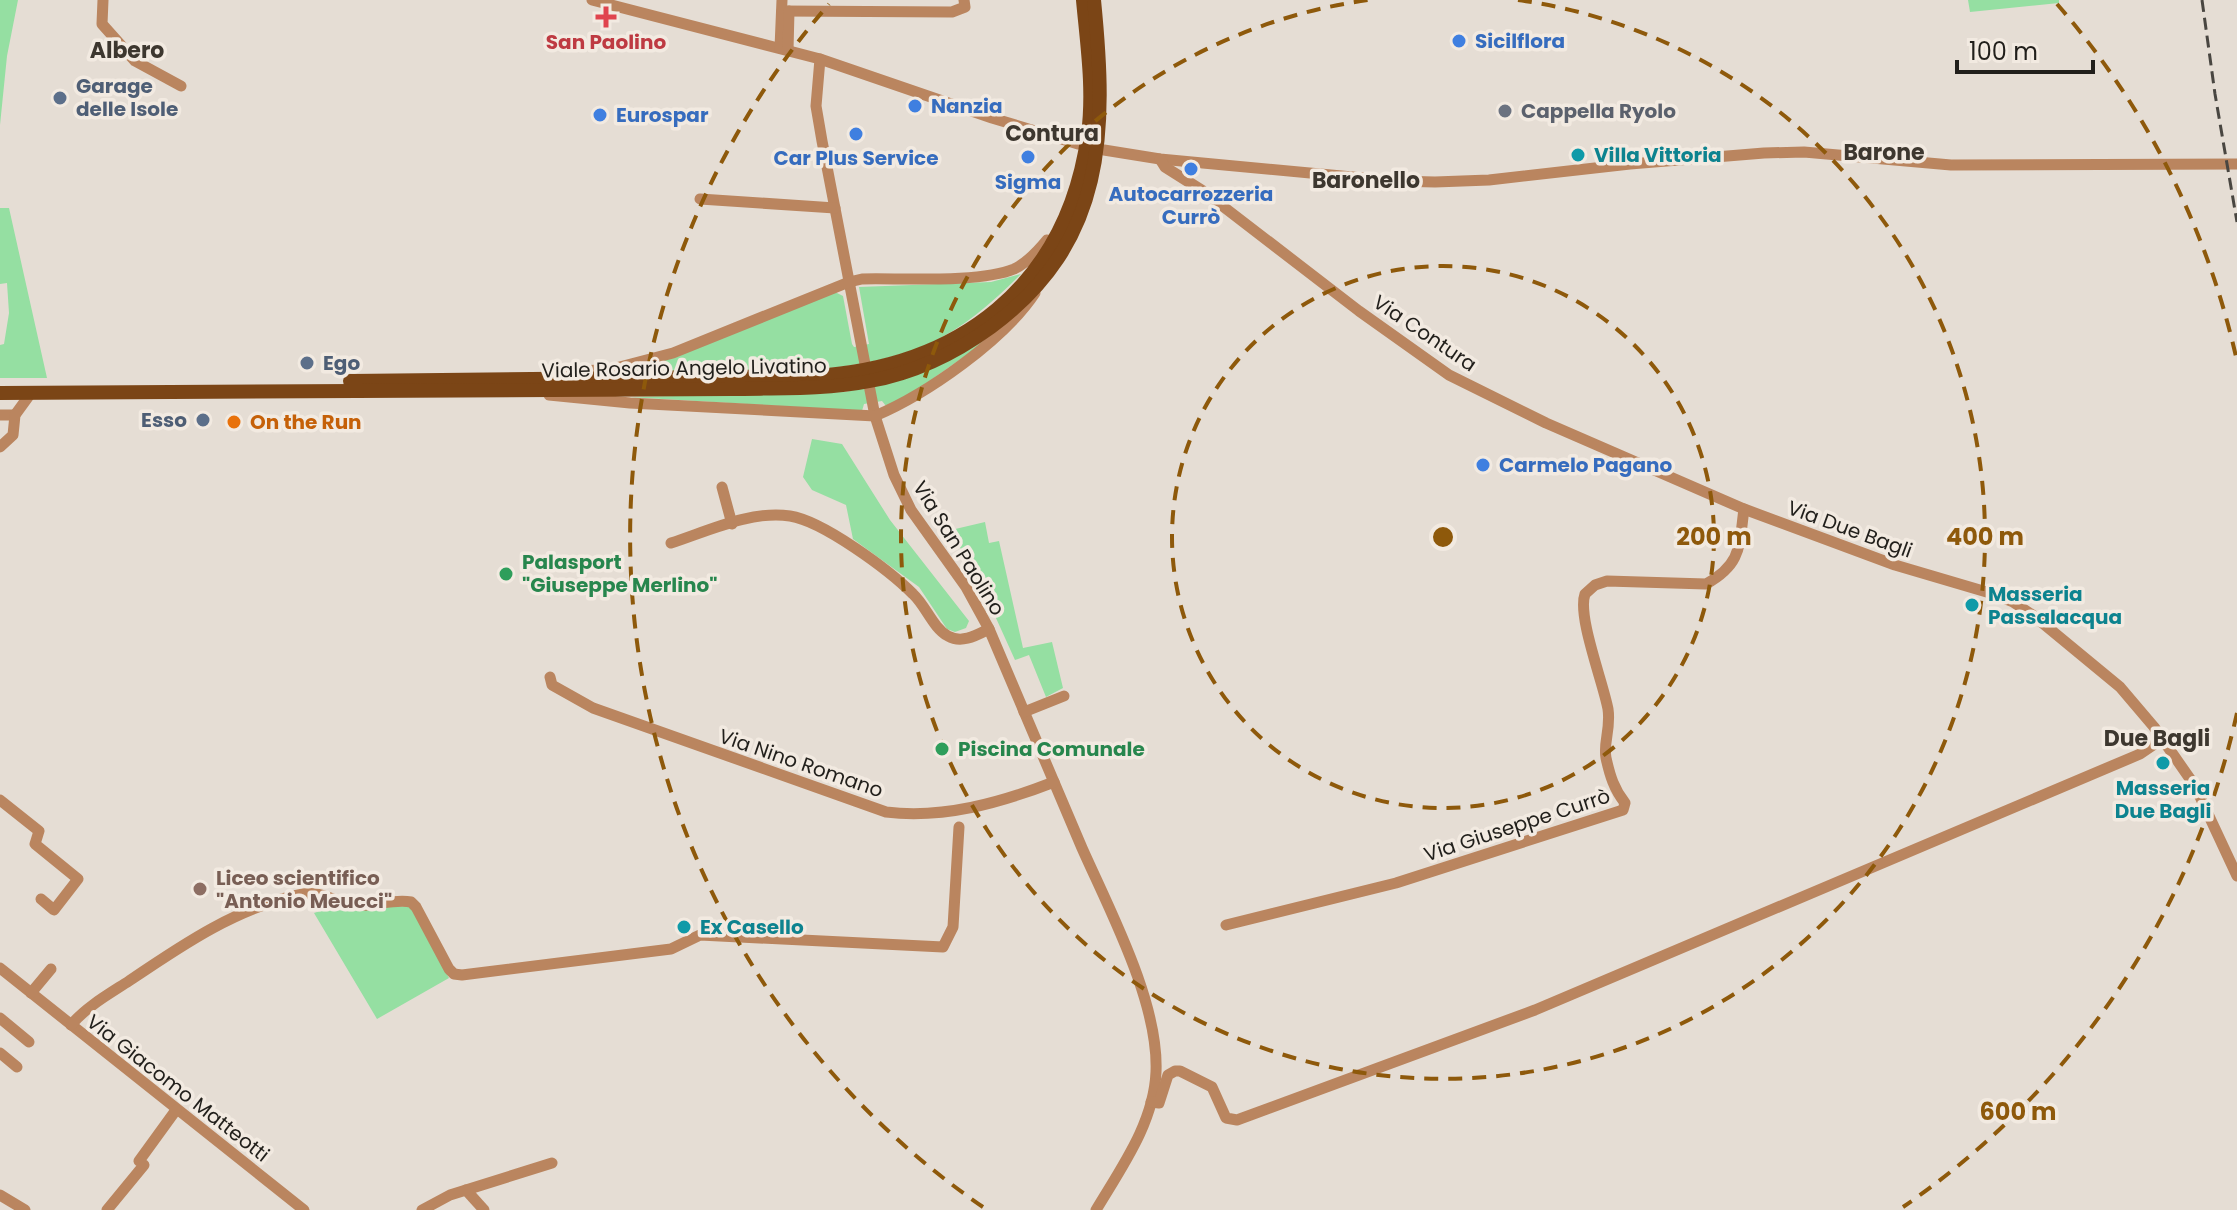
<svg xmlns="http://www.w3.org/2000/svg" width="2237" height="1210" viewBox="0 0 2237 1210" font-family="Poppins,sans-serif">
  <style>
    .green { fill: #95dfa2 }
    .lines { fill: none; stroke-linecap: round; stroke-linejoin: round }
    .minor { stroke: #ba855f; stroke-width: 11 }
    .major { stroke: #7b4516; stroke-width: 14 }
    .rail { stroke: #494641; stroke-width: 3; stroke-dasharray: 12 6; stroke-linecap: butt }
    .ring { fill: none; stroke: #8e590b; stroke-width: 4; stroke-dasharray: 14 10 }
    .health-dot { fill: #e0444e; stroke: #f2eae1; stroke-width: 3 }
    .shop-dot { fill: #3f7fe0; stroke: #f2eae1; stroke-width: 3 }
    .service-dot { fill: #5c6f8a; stroke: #f2eae1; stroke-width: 3 }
    .worship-dot { fill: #6b7280; stroke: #f2eae1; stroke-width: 3 }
    .culture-dot { fill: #0f9aa8; stroke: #f2eae1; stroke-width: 3 }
    .food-dot { fill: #e8710a; stroke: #f2eae1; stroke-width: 3 }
    .leisure-dot { fill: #2e9e5b; stroke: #f2eae1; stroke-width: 3 }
    .education-dot { fill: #8d6e63; stroke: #f2eae1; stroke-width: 3 }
    .labels { text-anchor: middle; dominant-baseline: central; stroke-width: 7; stroke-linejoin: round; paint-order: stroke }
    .shop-label { font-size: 20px; font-weight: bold; fill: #366cbe; stroke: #f2eae1; text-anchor: start }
    .health-label { font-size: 20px; font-weight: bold; fill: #be3a42; stroke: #f2eae1 }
    .service-label { font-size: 20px; font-weight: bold; fill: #4e5e75; stroke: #f2eae1; text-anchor: start }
    .worship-label { font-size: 20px; font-weight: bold; fill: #5b616d; stroke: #f2eae1; text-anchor: start }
    .culture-label { font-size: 20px; font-weight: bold; fill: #0d838f; stroke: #f2eae1; text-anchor: start }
    .street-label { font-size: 20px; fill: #211f1b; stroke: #f2eae1 }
    .food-label { font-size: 20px; font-weight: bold; fill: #c56008; stroke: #f2eae1; text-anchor: start }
    .leisure-label { font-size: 20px; font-weight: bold; fill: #27864d; stroke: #f2eae1; text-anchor: start }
    .education-label { font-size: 20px; font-weight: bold; fill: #785e54; stroke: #f2eae1; text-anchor: start }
    .neighbourhood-label { font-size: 22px; font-weight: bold; fill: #3d372f; stroke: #f2eae1 }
    .centre { fill: #8e590b; stroke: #f2eae1; stroke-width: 4 }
    .ring-label { font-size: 24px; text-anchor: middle; font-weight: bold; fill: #8e590b; stroke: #f2eae1; stroke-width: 7; stroke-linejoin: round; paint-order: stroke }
  </style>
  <rect width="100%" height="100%" fill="#e5ddd4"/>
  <g class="green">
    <path d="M 0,0 L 18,0 L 7,56 L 0,125 Z"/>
    <path d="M 1968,0 L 2059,0 L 2059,3 L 1970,12 Z"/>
    <path d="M 0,208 L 9,208 L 47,378 L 0,378 L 0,345 L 4,344 L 9,313 L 7,283 L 0,284 Z"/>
    <path d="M 1021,274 C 994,301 964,328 928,344 C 841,382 719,371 625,371 L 835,292 L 843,296 L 852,344 L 854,347 L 869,344 L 859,287 L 991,282 Z"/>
    <path d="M 992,337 L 901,401 L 886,406 L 882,401 L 864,404 L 862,411 L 629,397 L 845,392 L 920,374 Z"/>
    <path d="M 812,439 L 842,444 L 890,520 L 969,621 L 966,628 L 955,632 L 947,629 L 919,587 L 853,539 L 846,505 L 812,490 L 803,477 Z"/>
    <path d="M 985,522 L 989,543 L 999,541 L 1023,648 L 1052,642 L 1063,688 L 1046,697 L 1029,655 L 1015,660 L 991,607 L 951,530 Z"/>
    <path d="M 410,906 L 415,912 L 449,978 L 377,1019 L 314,913 C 330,907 342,912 358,911 L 359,908 Z"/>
  </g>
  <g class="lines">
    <g class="minor">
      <path d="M 103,0 L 102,24 L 135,61 L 181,86"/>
      <path d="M 592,0 L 820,59 L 992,118 L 1078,144"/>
      <path d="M 782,11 L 952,12 L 965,7 L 964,0"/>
      <path d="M 780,48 L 782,0"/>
      <path d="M 788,50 L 789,11"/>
      <path d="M 820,59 L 816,106 L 822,141 L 875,416 L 894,475 L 911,510 L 966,587 L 989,629 C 1020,702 1051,775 1082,848 C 1110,911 1159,1003 1156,1072 C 1154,1123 1121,1168 1096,1210"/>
      <path d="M 1104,150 L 1160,159 L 1395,181 L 1435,182 L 1489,180 L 1630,164 L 1764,153 L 1804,152 L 1951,165 L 2237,164"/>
      <path d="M 1160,159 L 1165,167 L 1203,191 L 1359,311 L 1449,375 L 1546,423 L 1744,509 L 1895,565 L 1990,593 L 2013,602 L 2034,616 L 2120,687 L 2154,727 L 2195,786 L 2237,876"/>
      <path d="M 700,199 L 835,208"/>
      <path d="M 569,372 L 612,369 L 673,353 L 849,282 L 862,279 C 900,278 981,283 1014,269 C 1027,263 1038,251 1047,240"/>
      <path d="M 549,395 L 630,403 L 875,416 C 927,394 1004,340 1035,293"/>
      <path d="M 0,415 L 15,415"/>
      <path d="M 0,447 L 13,435 L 15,415 L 31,393"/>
      <path d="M 722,487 L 732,524"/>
      <path d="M 671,543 C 708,531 751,510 790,516 C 823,521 889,570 913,594 C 926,606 933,628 948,636 C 962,644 977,635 989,629"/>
      <path d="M 550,677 L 552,685 L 593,708 L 886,812 C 943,819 1000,803 1054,782"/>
      <path d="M 1024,712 L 1064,696"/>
      <path d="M 0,800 L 39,831 L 35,844 L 78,879 L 54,910 L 41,899"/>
      <path d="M 1226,925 L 1396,883 L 1623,810 L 1625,803 C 1614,789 1610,776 1606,758 C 1603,743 1611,729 1608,709 C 1603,682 1577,616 1585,594 L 1595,585 L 1607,581 L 1706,584 C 1742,564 1739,546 1744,509"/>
      <path d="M 0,968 L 304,1210"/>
      <path d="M 31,993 L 51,969"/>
      <path d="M 0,1018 L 29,1042"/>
      <path d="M 71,1025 C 86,1007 109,994 129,981 C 182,945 239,906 303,894 C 321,891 333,901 350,904 C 370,909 391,898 411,902 L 416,907 L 449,969 L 454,974 L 462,975 L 671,949 L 700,935 L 943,947 L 953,927 L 959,827"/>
      <path d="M 0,1053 L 17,1067"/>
      <path d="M 1151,1102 L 1159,1103 L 1168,1075 L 1175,1071 L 1180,1071 L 1212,1087 L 1226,1118 L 1237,1120 L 1535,1010 L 2140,754 L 2162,739"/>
      <path d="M 466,1190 L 484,1210"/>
      <path d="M 0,1195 L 25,1210"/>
      <path d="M 107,1210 L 144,1165 L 139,1161 L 176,1110"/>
      <path d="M 422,1210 L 450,1195 L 552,1163"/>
    </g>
    <g class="major">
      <path d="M 350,381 L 811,376 C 959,368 1067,286 1088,134 C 1094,90 1087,44 1083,0"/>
      <path d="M 0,393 L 731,389 C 777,388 825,390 870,381 C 914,373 954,354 991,327 C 1107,242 1107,131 1094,0"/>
    </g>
    <path class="rail" d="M 2202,0 L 2215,94 L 2237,222"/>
  </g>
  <g class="ring">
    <circle cx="1443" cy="537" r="271"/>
    <path d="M1518 0A542 542 0 1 1 1368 0"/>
    <path d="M2237 713A813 813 0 0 1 1903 1207M983 1207A813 813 0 0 1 829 4M2057 4A813 813 0 0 1 2237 361"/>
  </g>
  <path class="health-dot" d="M602 5h8v8h8v8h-8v8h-8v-8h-8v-8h8z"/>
  <g class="shop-dot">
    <circle cx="1459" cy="41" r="8"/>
    <circle cx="915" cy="106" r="8"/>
    <circle cx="600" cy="115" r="8"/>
    <circle cx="856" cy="134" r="8"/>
    <circle cx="1028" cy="157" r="8"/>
    <circle cx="1191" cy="169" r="8"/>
    <circle cx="1483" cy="465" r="8"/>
  </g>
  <g class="service-dot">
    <circle cx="60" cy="98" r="8"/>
    <circle cx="307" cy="363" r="8"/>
    <circle cx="203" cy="420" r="8"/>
  </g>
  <circle class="worship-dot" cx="1505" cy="111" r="8"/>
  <g class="culture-dot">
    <circle cx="1578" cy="155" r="8"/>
    <circle cx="1972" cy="605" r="8"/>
    <circle cx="2163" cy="763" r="8"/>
    <circle cx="684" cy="927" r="8"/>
  </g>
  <circle class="food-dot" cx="234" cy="422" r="8"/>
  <g class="leisure-dot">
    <circle cx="506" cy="574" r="8"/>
    <circle cx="942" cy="749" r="8"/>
  </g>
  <circle class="education-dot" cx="200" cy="889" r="8"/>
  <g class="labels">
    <g class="shop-label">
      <text x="1475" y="41">Sicilflora</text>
      <text x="931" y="106">Nanzia</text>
      <text x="616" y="115">Eurospar</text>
      <text x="856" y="158" text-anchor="middle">Car Plus Service</text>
      <text x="1028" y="182" text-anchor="middle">Sigma</text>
      <text x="1191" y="194" text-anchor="middle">Autocarrozzeria<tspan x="1191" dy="23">Currò</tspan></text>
      <text x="1499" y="465">Carmelo Pagano</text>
    </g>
    <g class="health-label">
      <text x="606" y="42">San Paolino</text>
    </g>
    <g class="service-label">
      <text x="76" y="86">Garage<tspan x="76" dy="23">delle Isole</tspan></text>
      <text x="323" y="363">Ego</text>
      <text x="187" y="420" text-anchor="end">Esso</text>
    </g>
    <g class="worship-label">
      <text x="1521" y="111">Cappella Ryolo</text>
    </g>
    <g class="culture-label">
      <text x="1594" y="155">Villa Vittoria</text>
      <text x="1988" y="594">Masseria<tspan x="1988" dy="23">Passalacqua</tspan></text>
      <text x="2163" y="788" text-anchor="middle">Masseria<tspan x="2163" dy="23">Due Bagli</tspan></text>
      <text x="700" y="927">Ex Casello</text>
    </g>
    <g class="street-label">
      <text transform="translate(1425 333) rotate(34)">Via Contura</text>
      <text transform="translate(684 368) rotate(-1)">Viale Rosario Angelo Livatino</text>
      <text transform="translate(1850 529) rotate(20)">Via Due Bagli</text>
      <text transform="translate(959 548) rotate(58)">Via San Paolino</text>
      <text transform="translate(801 763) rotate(19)">Via Nino Romano</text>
      <text transform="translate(1517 825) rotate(-18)">Via Giuseppe Currò</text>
      <text transform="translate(178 1088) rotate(38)">Via Giacomo Matteotti</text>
    </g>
    <g class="food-label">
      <text x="250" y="422">On the Run</text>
    </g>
    <g class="leisure-label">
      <text x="522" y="562">Palasport<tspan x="522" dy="23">"Giuseppe Merlino"</tspan></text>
      <text x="958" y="749">Piscina Comunale</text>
    </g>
    <g class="education-label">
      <text x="216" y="878">Liceo scientifico<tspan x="216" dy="23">"Antonio Meucci"</tspan></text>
    </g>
    <g class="neighbourhood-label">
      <text x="127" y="50">Albero</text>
      <text x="1052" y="133">Contura</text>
      <text x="1884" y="152">Barone</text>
      <text x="1366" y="180">Baronello</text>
      <text x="2157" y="738">Due Bagli</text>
    </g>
  </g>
  <circle cx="1443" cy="537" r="12" class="centre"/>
  <g class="ring-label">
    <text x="1714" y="545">200 m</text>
    <text x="1985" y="545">400 m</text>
    <text x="2018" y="1120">600 m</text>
  </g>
  <path d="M1957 60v12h136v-12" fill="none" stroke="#211f1b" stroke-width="4"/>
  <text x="1969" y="60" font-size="24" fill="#211f1b" stroke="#f2eae1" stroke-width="6" paint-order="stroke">100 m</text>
</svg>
